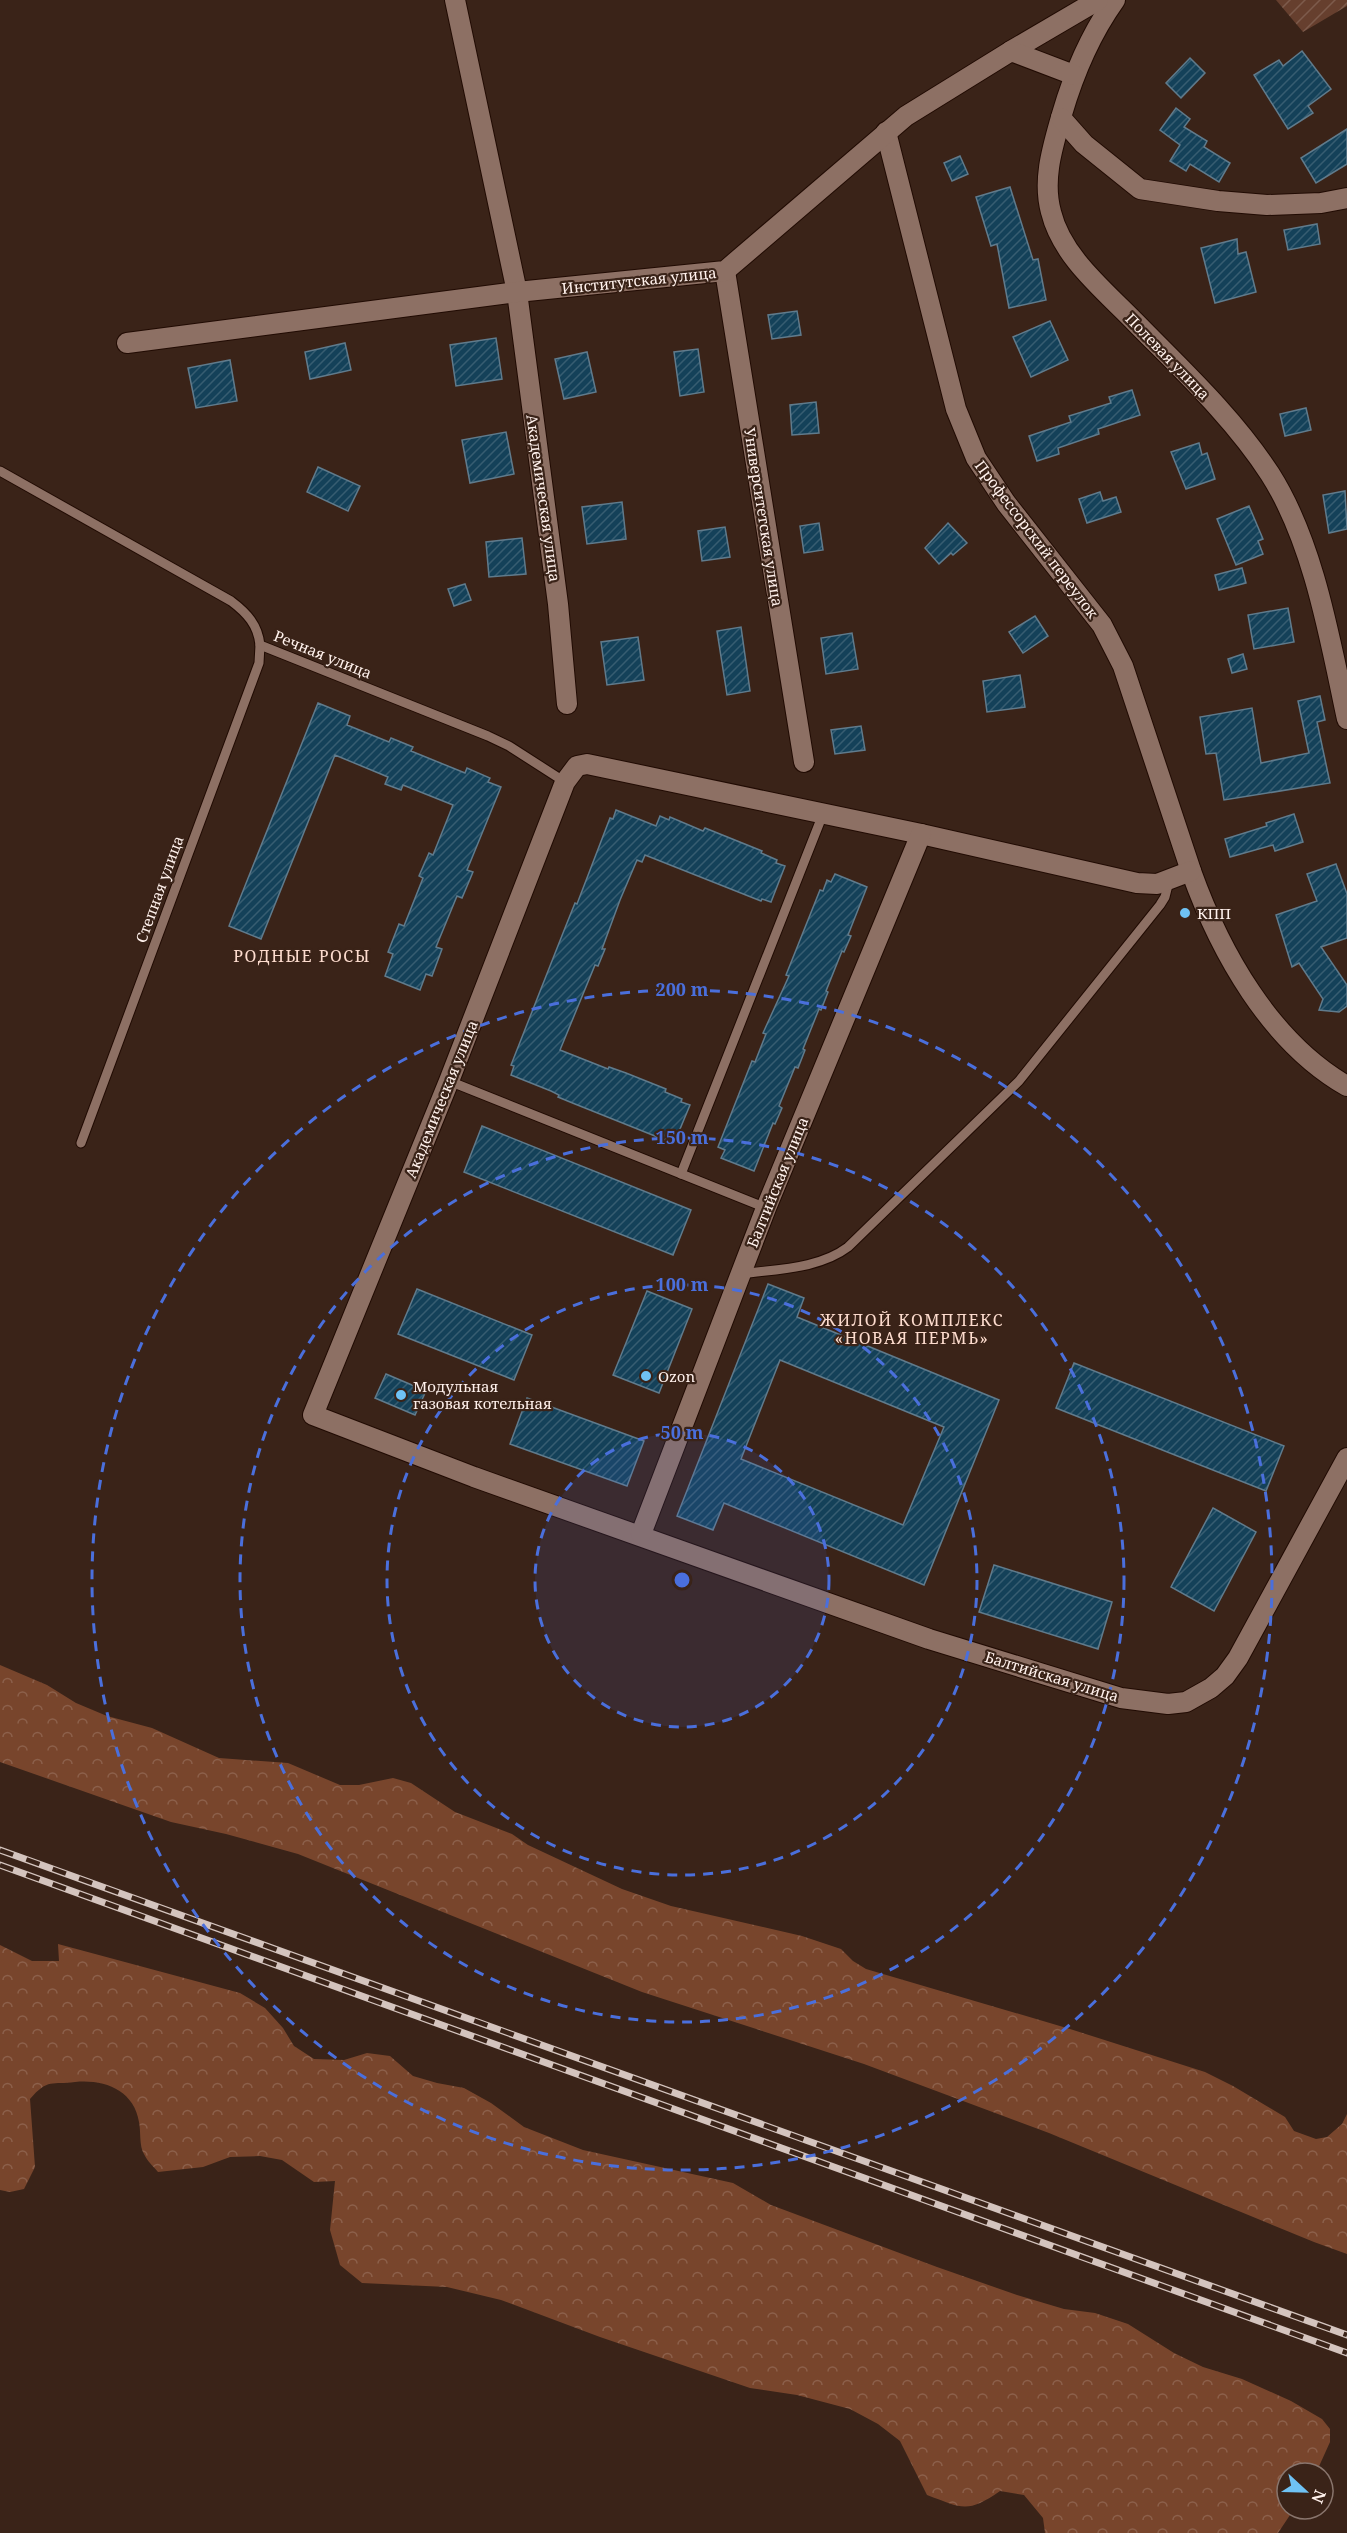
<svg xmlns="http://www.w3.org/2000/svg" width="1347" height="2533" viewBox="0 0 1347 2533" font-family="'Noto Serif',serif">
  <style>
    .forest { fill: url(#forest-crowns) }
    .garden { fill: url(#garden-furrows) }
    .building { fill: url(#building-hatch); stroke: #607b8c; stroke-width: 1.5; fill-rule: evenodd }
    .lines { fill: none; stroke-linecap: round; stroke-linejoin: round }
    .service-casing { stroke: #210b03; stroke-width: 11 }
    .minor-casing { stroke: #210b03; stroke-width: 22 }
    .service { stroke: #8d7064; stroke-width: 9 }
    .minor { stroke: #8d7064; stroke-width: 20 }
    .rail-casing { stroke: #d4c4be; stroke-width: 7 }
    .rail { stroke: #3a2318; stroke-width: 4.5; stroke-dasharray: 14; stroke-linecap: butt }
    .ring { fill: none; stroke: #4a6fdc; stroke-width: 3; stroke-dasharray: 10 8 }
    .poi-dot { fill: #6fc2f4; stroke: #3a2318; stroke-width: 2 }
    .labels { text-anchor: middle; dominant-baseline: central; stroke-width: 4.5; stroke-linejoin: round; paint-order: stroke }
    .street-label { font-size: 15px; fill: #fff1ec; stroke: #3a2318 }
    .poi-label { font-size: 15px; fill: #fff1ec; stroke: #3a2318; text-anchor: start }
    .neighbourhood-label { font-size: 16px; letter-spacing: 1.5px; fill: #fddcce; stroke: #3a2318 }
    .centre { fill: #4a6fdc; stroke: #3a2318; stroke-width: 3 }
    .ring-label { font-size: 18px; text-anchor: middle; font-weight: bold; fill: #4a6fdc; stroke: #3a2318; stroke-width: 4.5; stroke-linejoin: round; paint-order: stroke }
  </style>
  <defs>
    <pattern id="forest-crowns" width="20" height="18" patternUnits="userSpaceOnUse" patternTransform="scale(1.5)"><rect width="20" height="18" fill="#78452c"/><path d="M2 6a3 3 0 1 1 6 0M12 15a3 3 0 1 1 6 0" fill="none" stroke="#8c604b"/></pattern>
    <pattern id="garden-furrows" width="10" height="10" patternUnits="userSpaceOnUse" patternTransform="scale(1.5)"><rect width="10" height="10" fill="#663f2e"/><path d="M-1 1l2-2M0 10L10 0M9 11l2-2" fill="none" stroke="#7d5b4c"/></pattern>
    <pattern id="building-hatch" width="6" height="6" patternUnits="userSpaceOnUse" patternTransform="scale(1.5)"><rect width="6" height="6" fill="#144159"/><path d="M-1 1l2-2M0 6l6-6M5 7l2-2" fill="none" stroke="#375d71"/></pattern>
  </defs>
  <rect width="100%" height="100%" fill="#3a2318"/>
  <g class="forest">
    <path d="M 0,1665 L 47,1685 L 76,1703 L 107,1716 L 152,1728 L 219,1758 L 288,1763 L 340,1785 L 359,1785 L 393,1778 L 411,1783 L 455,1812 L 512,1834 L 528,1845 L 622,1889 L 671,1906 L 802,1936 L 841,1949 L 853,1961 L 866,1969 L 1070,2029 L 1205,2072 L 1233,2086 L 1285,2117 L 1294,2131 L 1316,2139 L 1327,2137 L 1342,2124 L 1347,2114 L 1347,2254 L 1314,2242 L 1049,2133 L 864,2064 L 642,1992 L 298,1854 L 226,1834 L 171,1822 L 0,1762 Z"/>
    <path d="M 58,1944 L 240,1993 L 265,2008 L 283,2028 L 294,2046 L 314,2059 L 344,2060 L 367,2053 L 390,2056 L 413,2076 L 437,2083 L 464,2088 L 491,2103 L 524,2127 L 583,2150 L 733,2183 L 771,2205 L 937,2267 L 1017,2295 L 1064,2309 L 1095,2313 L 1128,2324 L 1174,2353 L 1203,2367 L 1242,2379 L 1291,2401 L 1322,2419 L 1330,2429 L 1330,2442 L 1316,2473 L 1287,2473 L 1287,2509 L 1294,2509 L 1278,2533 L 1045,2533 L 1043,2518 L 1024,2495 L 1000,2491 C 967,2514 962,2508 927,2495 L 900,2441 L 878,2424 L 850,2409 L 797,2395 L 750,2388 L 600,2337 L 501,2300 L 447,2287 L 362,2283 L 340,2265 L 330,2230 L 335,2181 L 314,2182 L 282,2160 L 260,2156 L 230,2157 L 203,2167 L 158,2172 C 154,2167 147,2161 144,2154 C 139,2146 141,2131 139,2122 C 134,2090 104,2079 75,2082 C 52,2085 48,2078 30,2099 L 35,2167 L 24,2189 L 10,2192 L 0,2190 L 0,1945 L 32,1961 L 59,1961 Z"/>
  </g>
  <path class="garden" d="M 1276,0 L 1347,0 L 1347,6 L 1303,32 Z"/>
  <g class="building">
    <path d="M 1302,51 L 1331,89 L 1308,106 L 1313,113 L 1288,129 L 1254,75 L 1279,60 L 1283,66 Z"/>
    <path d="M 1190,58 L 1205,73 L 1181,98 L 1166,83 Z"/>
    <path d="M 1176,108 L 1190,119 L 1184,127 L 1207,141 L 1204,147 L 1230,163 L 1219,182 L 1190,164 L 1186,171 L 1170,161 L 1180,145 L 1160,130 Z"/>
    <path d="M 1347,129 L 1347,164 L 1316,183 L 1301,158 Z"/>
    <path d="M 960,156 L 968,174 L 952,181 L 944,163 Z"/>
    <path d="M 1010,187 L 1033,260 L 1038,259 L 1046,300 L 1009,308 L 997,244 L 991,246 L 976,197 Z"/>
    <path d="M 1317,224 L 1320,244 L 1288,250 L 1284,230 Z"/>
    <path d="M 1237,239 L 1238,254 L 1246,252 L 1256,292 L 1215,303 L 1201,248 Z"/>
    <path d="M 797,311 L 801,335 L 772,339 L 768,315 Z"/>
    <path d="M 1050,321 L 1068,360 L 1031,377 L 1013,337 Z"/>
    <path d="M 496,338 L 502,379 L 456,386 L 450,345 Z"/>
    <path d="M 345,343 L 351,370 L 310,379 L 305,352 Z"/>
    <path d="M 698,349 L 704,392 L 680,396 L 674,352 Z"/>
    <path d="M 587,352 L 596,392 L 564,399 L 555,359 Z"/>
    <path d="M 230,360 L 237,401 L 196,408 L 188,368 Z"/>
    <path d="M 1132,390 L 1140,415 L 1098,429 L 1099,434 L 1058,448 L 1059,454 L 1037,461 L 1029,436 L 1071,422 L 1069,416 L 1111,403 L 1109,397 Z"/>
    <path d="M 816,402 L 819,433 L 792,435 L 790,405 Z"/>
    <path d="M 1306,408 L 1311,430 L 1285,436 L 1280,414 Z"/>
    <path d="M 506,432 L 514,474 L 470,483 L 462,440 Z"/>
    <path d="M 1199,443 L 1202,455 L 1207,453 L 1215,479 L 1186,489 L 1171,452 Z"/>
    <path d="M 318,467 L 360,486 L 348,511 L 307,492 Z"/>
    <path d="M 1345,491 L 1347,529 L 1329,533 L 1323,495 Z"/>
    <path d="M 1100,492 L 1103,501 L 1116,497 L 1121,512 L 1087,523 L 1079,499 Z"/>
    <path d="M 622,502 L 626,539 L 587,544 L 582,507 Z"/>
    <path d="M 1249,506 L 1263,539 L 1258,541 L 1263,554 L 1236,565 L 1217,519 Z"/>
    <path d="M 819,523 L 823,550 L 804,553 L 800,526 Z"/>
    <path d="M 948,523 L 967,543 L 953,555 L 951,553 L 939,564 L 925,548 Z"/>
    <path d="M 725,527 L 730,557 L 702,561 L 698,531 Z"/>
    <path d="M 522,538 L 526,574 L 489,577 L 486,542 Z"/>
    <path d="M 1242,568 L 1246,583 L 1219,590 L 1215,575 Z"/>
    <path d="M 465,584 L 471,600 L 454,606 L 448,589 Z"/>
    <path d="M 1288,608 L 1294,642 L 1254,649 L 1248,615 Z"/>
    <path d="M 1035,616 L 1048,636 L 1023,653 L 1009,632 Z"/>
    <path d="M 741,627 L 750,691 L 727,695 L 717,631 Z"/>
    <path d="M 852,633 L 858,669 L 826,674 L 821,638 Z"/>
    <path d="M 638,637 L 644,680 L 607,685 L 601,642 Z"/>
    <path d="M 1243,654 L 1247,669 L 1232,673 L 1228,659 Z"/>
    <path d="M 1020,675 L 1025,707 L 987,712 L 983,681 Z"/>
    <path d="M 1320,696 L 1325,720 L 1317,722 L 1330,783 L 1224,800 L 1216,753 L 1206,754 L 1200,717 L 1252,708 L 1261,763 L 1309,753 L 1298,701 Z"/>
    <path d="M 318,703 L 350,716 L 347,725 L 389,742 L 391,738 L 413,747 L 411,751 L 465,773 L 467,768 L 490,778 L 488,782 L 501,787 L 467,870 L 473,872 L 462,898 L 457,896 L 436,947 L 442,949 L 432,976 L 426,974 L 420,990 L 385,976 L 393,954 L 388,952 L 399,924 L 404,926 L 423,878 L 419,876 L 429,853 L 433,855 L 453,805 L 403,785 L 401,790 L 385,784 L 388,777 L 335,755 L 261,939 L 229,926 Z"/>
    <path d="M 861,726 L 865,750 L 835,754 L 831,730 Z"/>
    <path d="M 616,810 L 656,826 L 660,816 L 669,820 L 670,817 L 703,831 L 705,828 L 762,851 L 761,853 L 777,860 L 776,863 L 785,866 L 771,902 L 762,899 L 761,901 L 645,855 L 642,862 L 637,860 L 620,900 L 602,949 L 605,949 L 598,966 L 595,965 L 560,1050 L 608,1069 L 609,1067 L 626,1073 L 666,1089 L 665,1092 L 682,1099 L 681,1102 L 690,1105 L 675,1141 L 666,1138 L 665,1140 L 575,1104 L 558,1097 L 559,1095 L 551,1091 L 511,1075 L 514,1066 L 511,1065 L 563,933 L 575,903 L 577,904 L 610,818 L 613,819 Z"/>
    <path d="M 1294,814 L 1303,842 L 1275,851 L 1273,845 L 1230,857 L 1225,839 L 1267,826 L 1266,823 Z"/>
    <path d="M 1336,864 L 1347,894 L 1347,938 L 1321,947 L 1347,985 L 1347,1006 L 1339,1012 L 1319,1010 L 1323,999 L 1299,963 L 1292,967 L 1276,915 L 1317,901 L 1307,874 Z"/>
    <path d="M 835,874 L 867,887 L 848,935 L 851,936 L 844,952 L 842,951 L 826,991 L 828,992 L 821,1010 L 819,1009 L 803,1049 L 805,1050 L 798,1068 L 795,1067 L 779,1106 L 782,1108 L 775,1124 L 773,1123 L 754,1171 L 721,1158 L 725,1150 L 718,1147 L 752,1061 L 755,1062 L 766,1034 L 763,1033 L 789,976 L 786,975 L 820,890 L 823,891 L 827,880 L 831,882 Z"/>
    <path d="M 482,1126 L 691,1210 L 673,1255 L 464,1172 Z"/>
    <path d="M 768,1284 L 804,1298 L 797,1317 L 999,1400 L 924,1585 L 724,1503 L 713,1530 L 677,1516 ZM 780,1360 L 944,1427 L 903,1525 L 741,1459 Z"/>
    <path d="M 417,1289 L 532,1335 L 514,1380 L 398,1334 Z"/>
    <path d="M 647,1291 L 692,1309 L 659,1393 L 613,1375 Z"/>
    <path d="M 1074,1363 L 1284,1446 L 1266,1491 L 1056,1408 Z"/>
    <path d="M 386,1374 L 426,1391 L 415,1415 L 375,1398 Z"/>
    <path d="M 527,1398 L 644,1441 L 627,1486 L 510,1444 Z"/>
    <path d="M 1213,1508 L 1256,1532 L 1214,1611 L 1171,1587 Z"/>
    <path d="M 994,1565 L 1112,1602 L 1098,1649 L 979,1612 Z"/>
  </g>
  <g class="lines">
    <defs>
      <g id="service">
        <path d="M 0,471 L 231,601 C 247,613 258,625 260,645 L 488,736 L 509,746 L 565,782"/>
        <path d="M 449,1081 L 766,1208"/>
        <path d="M 81,1143 L 259,663 L 260,645"/>
        <path d="M 681,1174 L 823,814"/>
        <path d="M 742,1274 C 776,1269 819,1269 848,1247 L 1019,1081 L 1160,905 L 1165,897 L 1169,881"/>
      </g>
      <g id="minor">
        <path d="M 455,0 L 517,292 L 558,604 L 567,704"/>
        <path d="M 1115,0 C 1090,35 1074,73 1062,114 C 1053,146 1042,179 1051,212 C 1062,257 1104,290 1135,322 C 1182,370 1233,417 1270,474 C 1314,543 1330,640 1347,719"/>
        <path d="M 1011,51 L 1098,0"/>
        <path d="M 1061,118 L 1084,144 L 1140,189 L 1218,201 L 1267,205 L 1321,203 L 1347,198"/>
        <path d="M 886,132 L 956,409 L 976,458 L 1006,503 L 1102,625 L 1123,666 L 1191,871 C 1220,952 1270,1042 1347,1086"/>
        <path d="M 725,271 L 804,762"/>
        <path d="M 127,343 L 517,292 L 725,271 L 906,116 L 1011,51 L 1074,75"/>
        <path d="M 1191,871 L 1157,884 L 1137,883 L 921,834 L 587,764 L 577,766 L 565,782 L 449,1081 L 313,1415 L 474,1477 L 929,1639 L 1121,1698 L 1168,1704 L 1186,1702 L 1211,1688 L 1225,1676 L 1238,1658 L 1347,1458"/>
        <path d="M 641,1534 L 766,1208 L 921,834"/>
      </g>
    </defs>
    <use href="#service" class="service-casing"/>
    <use href="#minor" class="minor-casing"/>
    <use href="#service" class="service"/>
    <use href="#minor" class="minor"/>
    <defs>
      <g id="rail">
        <path d="M 0,1850 L 1347,2335"/>
        <path d="M 0,1865 L 1347,2353"/>
      </g>
    </defs>
    <use href="#rail" class="rail-casing"/>
    <use href="#rail" class="rail"/>
  </g>
  <circle cx="682" cy="1580" r="147" fill="#4a6fdc" fill-opacity=".12"/>
  <g class="ring">
    <circle cx="682" cy="1580" r="147"/>
    <circle cx="682" cy="1580" r="295"/>
    <circle cx="682" cy="1580" r="442"/>
    <circle cx="682" cy="1580" r="590"/>
  </g>
  <g class="poi-dot">
    <circle cx="1185" cy="913" r="6"/>
    <circle cx="646" cy="1376" r="6"/>
    <circle cx="401" cy="1395" r="6"/>
  </g>
  <g class="labels">
    <g class="street-label">
      <text transform="translate(639 280) rotate(-6)">Институтская улица</text>
      <text transform="translate(1168 356) rotate(46)">Полевая улица</text>
      <text transform="translate(544 498) rotate(82)">Академическая улица</text>
      <text transform="translate(764 517) rotate(81)">Университетская улица</text>
      <text transform="translate(1037 539) rotate(53)">Профессорский переулок</text>
      <text transform="translate(323 654) rotate(22)">Речная улица</text>
      <text transform="translate(159 889) rotate(-70)">Степная улица</text>
      <text transform="translate(441 1099) rotate(-68)">Академическая улица</text>
      <text transform="translate(777 1182) rotate(-68)">Балтийская улица</text>
      <text transform="translate(1052 1676) rotate(17)">Балтийская улица</text>
    </g>
    <g class="poi-label">
      <text x="1197" y="913">КПП</text>
      <text x="658" y="1376">Ozon</text>
      <text x="413" y="1386">Модульная<tspan x="413" dy="17">газовая котельная</tspan></text>
    </g>
    <g class="neighbourhood-label">
      <text x="302" y="956">РОДНЫЕ РОСЫ</text>
      <text x="912" y="1320">ЖИЛОЙ КОМПЛЕКС<tspan x="912" dy="18">«НОВАЯ ПЕРМЬ»</tspan></text>
    </g>
  </g>
  <circle cx="682" cy="1580" r="9" class="centre"/>
  <g class="ring-label">
    <text x="682" y="996">200 m</text>
    <text x="682" y="1144">150 m</text>
    <text x="682" y="1291">100 m</text>
    <text x="682" y="1439">50 m</text>
  </g>
  <g transform="translate(1305 2491) rotate(112)"><circle r="28" fill="#3a2318" stroke="#89756d" stroke-width="1.5"/>
  <path d="M0-4.5L10 22L0 15L-10 22Z" fill="#6fc2f4"/>
  <text y="-9" font-size="16" font-weight="bold" text-anchor="middle" fill="#fff1ec">N</text>
  </g>
</svg>
